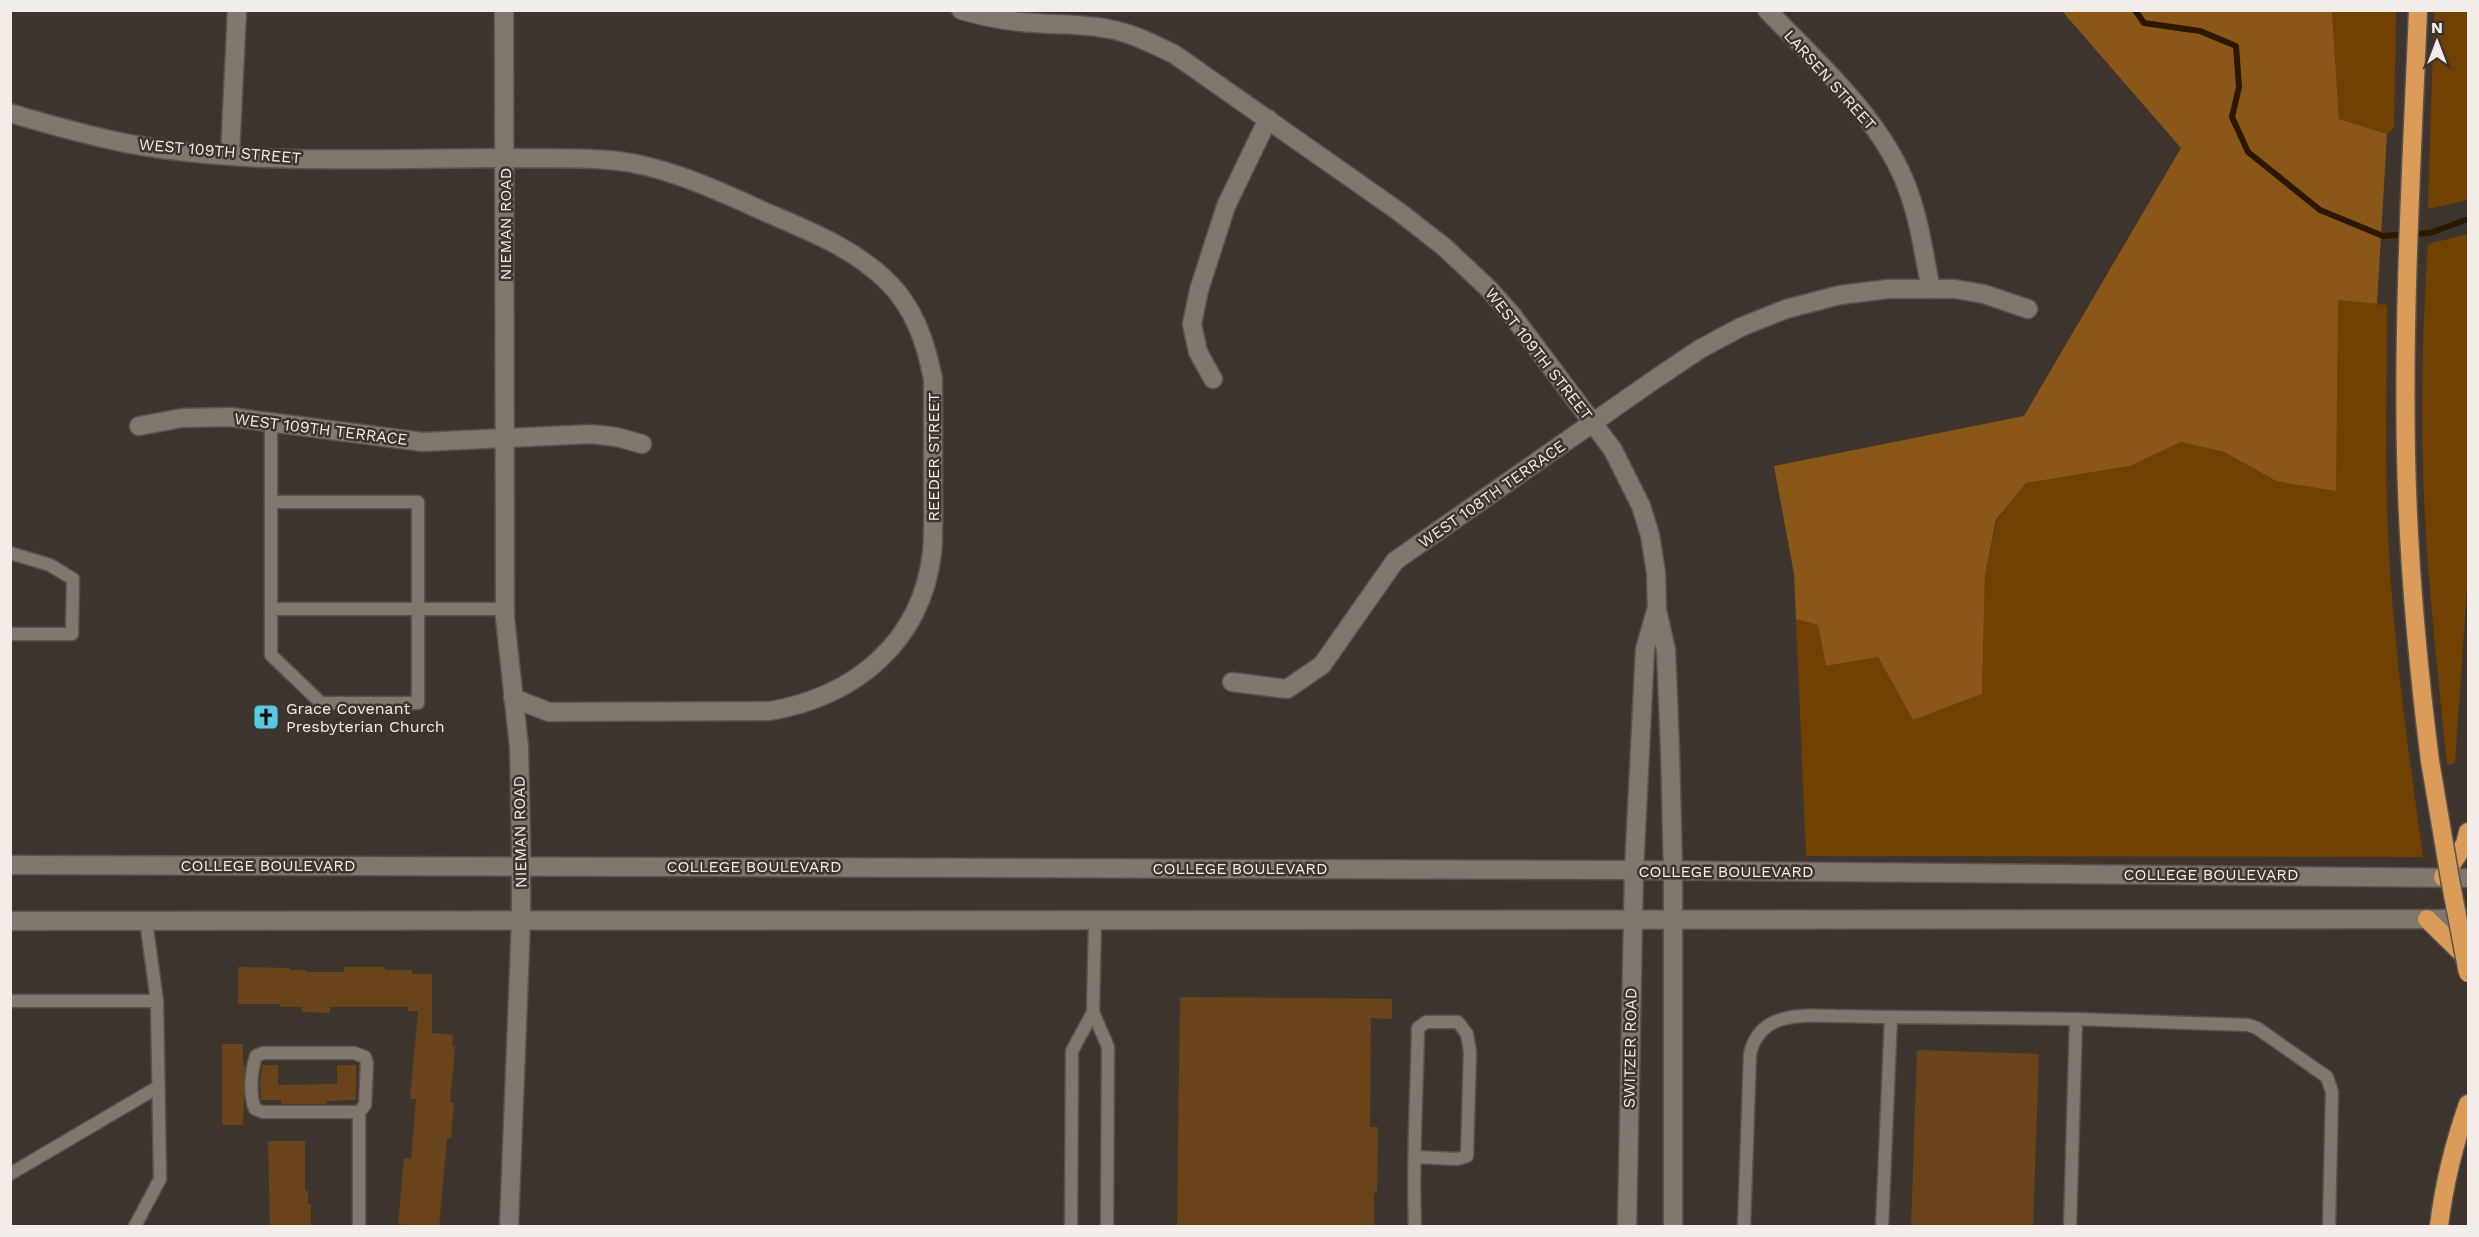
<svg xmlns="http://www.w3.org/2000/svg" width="2479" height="1237" viewBox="0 0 2479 1237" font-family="'Work Sans',sans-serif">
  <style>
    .green { fill: #704100 }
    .forest { fill: #8b5718 }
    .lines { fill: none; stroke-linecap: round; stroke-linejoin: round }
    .stream { stroke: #2c1700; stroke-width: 6 }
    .building { fill: #69441a }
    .lane-casing { stroke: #5a524c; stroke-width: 15 }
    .street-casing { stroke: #5a524c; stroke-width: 21 }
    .secondary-casing { stroke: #5a524c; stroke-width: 21 }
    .highway-casing { stroke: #5a524c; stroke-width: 21 }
    .lane { stroke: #80776e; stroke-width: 12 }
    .street { stroke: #80776e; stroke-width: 18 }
    .secondary { stroke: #80776e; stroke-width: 18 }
    .highway { stroke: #db9c5a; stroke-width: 18 }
    .highway-bridge-casing { stroke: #5a524c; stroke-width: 21; stroke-linecap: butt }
    .highway-bridge { stroke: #db9c5a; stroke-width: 18 }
    .labels { text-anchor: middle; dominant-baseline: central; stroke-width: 5; stroke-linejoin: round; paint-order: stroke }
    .street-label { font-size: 16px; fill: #f2ede8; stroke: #3d352d }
    .poi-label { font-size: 16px; fill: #f2ede8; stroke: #3d352d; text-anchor: start }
  </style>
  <rect width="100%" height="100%" fill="#3d352d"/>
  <g class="green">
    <path d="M 2332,11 L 2396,11 L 2394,128 L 2387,134 L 2339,119 Z"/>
    <path d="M 2434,11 L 2468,11 L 2468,200 L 2428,209 Z"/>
    <path d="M 2468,234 L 2468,574 L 2455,763 L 2447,765 C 2440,693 2432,622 2427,550 C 2420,449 2421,346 2428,244 Z"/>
    <path d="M 2338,300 L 2387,305 C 2387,388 2384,472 2389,555 C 2395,656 2409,757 2423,857 L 1806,856 L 1796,619 L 1818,625 L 1826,666 L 1878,657 L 1913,720 L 1982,694 L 1985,575 L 1997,520 L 2026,483 L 2130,466 L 2181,442 L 2224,452 L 2276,481 Z"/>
  </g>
  <path class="forest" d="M 2062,11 L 2332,11 L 2339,119 L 2387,134 L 2377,304 L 2338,300 L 2336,491 L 2276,481 L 2224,452 L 2181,442 L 2130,466 L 2026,483 L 1996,520 L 1985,575 L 1982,694 L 1913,720 L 1878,657 L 1826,666 L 1818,625 L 1796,619 L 1794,574 L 1774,466 L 2024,416 L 2181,148 Z"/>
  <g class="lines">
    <path class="stream" d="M 2135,10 L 2144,23 L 2200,31 L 2236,46 L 2239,87 L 2232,117 L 2248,152 L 2320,210 L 2383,236 L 2430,233 L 2468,219"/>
  </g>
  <g class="building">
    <path d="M 238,967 L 290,968 L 290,970 L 306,970 L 306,972 L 344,972 L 344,967 L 385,967 L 385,970 L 412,970 L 412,974 L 432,974 L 432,1033 L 453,1035 L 452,1046 L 455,1047 L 450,1102 L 454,1103 L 451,1138 L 447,1138 L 439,1227 L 398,1224 L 404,1158 L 411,1159 L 416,1099 L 410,1099 L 418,1011 L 408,1011 L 408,1007 L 330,1007 L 330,1013 L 302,1012 L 302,1007 L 280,1007 L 280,1004 L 238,1004 Z"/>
    <path d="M 1180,997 L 1392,999 L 1392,1019 L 1371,1018 L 1370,1127 L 1378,1127 L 1377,1193 L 1374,1193 L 1374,1227 L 1177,1227 Z"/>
    <path d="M 222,1044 L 243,1044 L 243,1065 L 245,1065 L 243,1125 L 222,1125 Z"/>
    <path d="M 1917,1050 L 2039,1054 L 2033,1227 L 1911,1227 Z"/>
    <path d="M 262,1065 L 278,1065 L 278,1085 L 337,1084 L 337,1065 L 356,1065 L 356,1100 L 327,1101 L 327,1104 L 281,1104 L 281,1100 L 261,1100 L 260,1083 Z"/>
    <path d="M 268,1141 L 305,1141 L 305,1191 L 308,1191 L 308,1204 L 311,1204 L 311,1227 L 270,1227 Z"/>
  </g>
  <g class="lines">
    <defs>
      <g id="lane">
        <path d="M 271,422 L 271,609 L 505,609"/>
        <path d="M 271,502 L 418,502 L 418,703 L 321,703 L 271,655 L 271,609"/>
        <path d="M 10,553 L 50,565 L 73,579 L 72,634 L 10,634"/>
        <path d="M 1095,920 L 1093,1012 L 1108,1047 L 1107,1226"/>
        <path d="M 10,1001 L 157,1001"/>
        <path d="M 2076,1019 L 2248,1025 L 2257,1028 L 2327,1077 L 2332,1092 L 2329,1226"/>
        <path d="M 10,1174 L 158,1087"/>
        <path d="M 135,1226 L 160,1179 L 157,1001 L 146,921"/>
        <path d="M 359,1226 L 359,1112 L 365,1105 L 367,1063 L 365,1057 L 354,1053 L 263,1053 L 256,1056 C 251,1071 249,1094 255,1109 L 263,1112 L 359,1112"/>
        <path d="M 1071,1226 L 1072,1051 L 1093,1012"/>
        <path d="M 1415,1226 C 1412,1161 1417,1094 1418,1028 L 1426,1022 L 1458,1022 L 1467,1034 L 1470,1052 L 1467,1156 L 1457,1159 L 1416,1157"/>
        <path d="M 1744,1226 L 1750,1054 C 1759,1012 1801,1015 1835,1016 C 1854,1016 1872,1017 1891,1017"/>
        <path d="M 1882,1226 L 1891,1017 L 2076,1019 L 2070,1226"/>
      </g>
      <g id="street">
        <path d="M 1767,10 C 1817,62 1884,121 1908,190 C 1920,222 1924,256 1931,289"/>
        <path d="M 230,155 L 237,10"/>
        <path d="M 505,158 C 547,159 591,156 632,163 C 678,172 719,191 761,210 C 806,230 851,246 887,281 C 914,307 926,343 933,379 C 933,415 933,452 933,489 C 933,510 934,532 932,553 C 921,643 855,696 770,711 L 549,712 L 513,698"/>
        <path d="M 1213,379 L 1198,352 L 1192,324 L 1199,290 L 1226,206 L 1268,119"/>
        <path d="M 139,426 L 182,418 L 230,417 L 423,442 L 591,434 L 617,437 L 642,444"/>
        <path d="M 1232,682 L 1287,689 L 1322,665 L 1395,561 L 1651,382 L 1700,349 L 1741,327 L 1786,309 L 1840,295 L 1888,289 L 1955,289 L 1984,294 L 2028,309"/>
      </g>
      <g id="secondary">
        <path d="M 504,10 L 505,618 L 519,747 L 521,844 L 521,920 L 509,1226"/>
        <path d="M 961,10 C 985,17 1010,22 1035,23 C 1059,25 1084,24 1109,29 C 1132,33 1153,44 1174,54 L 1398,211 L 1443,246 L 1489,289 L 1512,315 L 1613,450 L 1641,506 L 1650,535 L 1656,573 L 1657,610 L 1666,650 L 1670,749 L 1673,870 L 1673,1226"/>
        <path d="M 10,113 C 50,125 90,136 130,144 C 251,166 382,158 505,158"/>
        <path d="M 10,865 L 1634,870 L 2468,878"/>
        <path d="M 10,921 L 2468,919"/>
        <path d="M 1627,1226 L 1634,870 L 1645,649 L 1656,611"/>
      </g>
      <g id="highway">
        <path d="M 2418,10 C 2412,158 2403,307 2406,454 C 2408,557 2417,659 2430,761"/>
        <path d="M 2443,877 L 2465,844 L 2468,832"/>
        <path d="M 2427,919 L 2468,959"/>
        <path d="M 2439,1226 C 2444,1184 2454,1144 2468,1104"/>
      </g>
    </defs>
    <use href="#lane" class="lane-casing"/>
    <use href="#street" class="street-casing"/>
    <use href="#secondary" class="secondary-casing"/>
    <use href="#highway" class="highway-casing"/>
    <use href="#lane" class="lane"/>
    <use href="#street" class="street"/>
    <use href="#secondary" class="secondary"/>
    <use href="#highway" class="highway"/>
    <defs>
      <path id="highway-bridge" d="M 2430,761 L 2450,879 L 2468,973"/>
    </defs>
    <use href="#highway-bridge" class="highway-bridge-casing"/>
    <use href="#highway-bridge" class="highway-bridge"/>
  </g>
  <defs>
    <symbol id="church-square" viewBox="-11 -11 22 22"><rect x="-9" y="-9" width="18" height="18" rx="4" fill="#58c9e3" stroke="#3d352d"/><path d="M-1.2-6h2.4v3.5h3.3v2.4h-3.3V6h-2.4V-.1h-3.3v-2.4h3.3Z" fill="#111"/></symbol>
  </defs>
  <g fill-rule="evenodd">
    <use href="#church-square" x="251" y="702" width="30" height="30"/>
  </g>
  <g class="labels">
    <g class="street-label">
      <text transform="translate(1830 80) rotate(48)">LARSEN STREET</text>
      <text transform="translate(220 151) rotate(5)">WEST 109TH STREET</text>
      <text transform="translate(505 224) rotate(-90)">NIEMAN ROAD</text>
      <text transform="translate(1539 354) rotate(52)">WEST 109TH STREET</text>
      <text transform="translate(321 429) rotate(7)">WEST 109TH TERRACE</text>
      <text transform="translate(933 457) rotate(-90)">REEDER STREET</text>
      <text transform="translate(1492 494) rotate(-35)">WEST 108TH TERRACE</text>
      <text transform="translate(520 832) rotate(-91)">NIEMAN ROAD</text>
      <text x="268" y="865">COLLEGE BOULEVARD</text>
      <text x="754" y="866">COLLEGE BOULEVARD</text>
      <text x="1240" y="868">COLLEGE BOULEVARD</text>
      <text x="1726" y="871">COLLEGE BOULEVARD</text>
      <text x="2211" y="874">COLLEGE BOULEVARD</text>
      <text transform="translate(1630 1048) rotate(-89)">SWITZER ROAD</text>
    </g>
    <g class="poi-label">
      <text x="286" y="708">Grace Covenant<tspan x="286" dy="18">Presbyterian Church</tspan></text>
    </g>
  </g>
  <rect width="2479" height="1237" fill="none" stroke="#f2ede8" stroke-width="24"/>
  <g transform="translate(2437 42)" stroke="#3d352d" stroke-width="4.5" paint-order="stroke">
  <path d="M0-4.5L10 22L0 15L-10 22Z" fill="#f2ede8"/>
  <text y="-9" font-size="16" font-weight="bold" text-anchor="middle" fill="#f2ede8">N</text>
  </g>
</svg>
